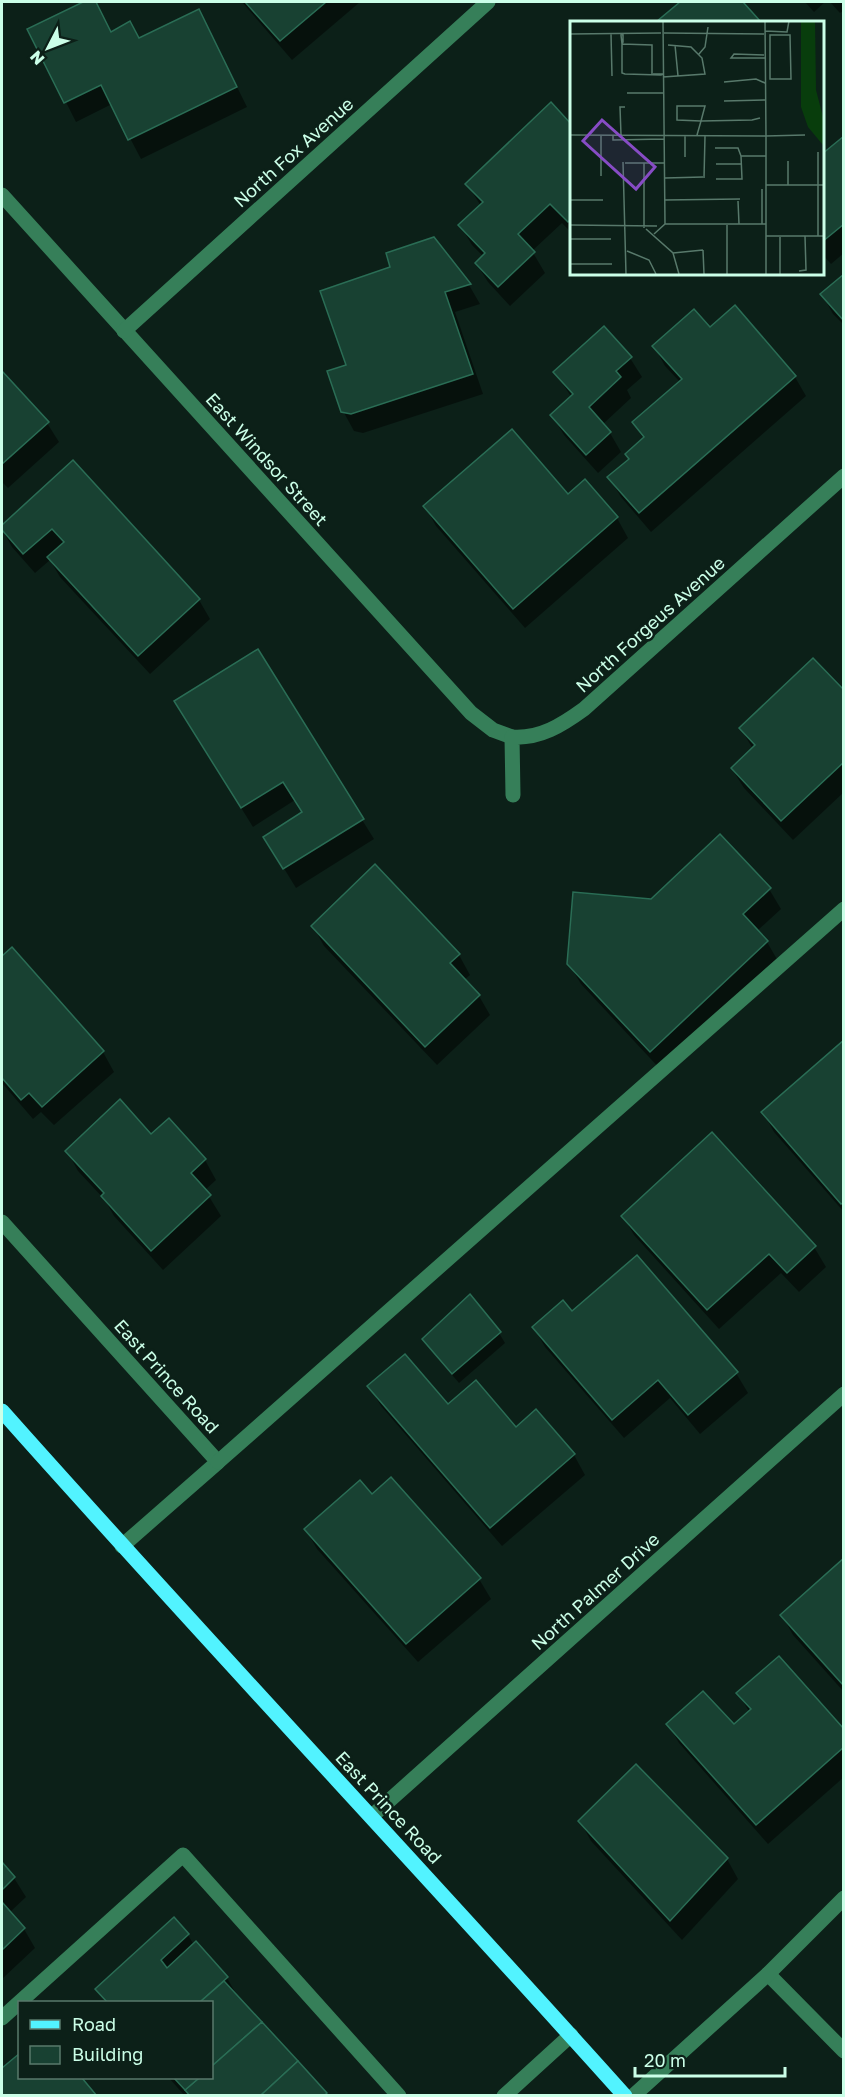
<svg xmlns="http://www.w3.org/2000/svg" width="845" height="2097" viewBox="0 0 845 2097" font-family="'Golos Text',sans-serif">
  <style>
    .shadow { fill: #0007 }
    .building { fill: #184132; stroke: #2a6d55; stroke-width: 1.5 }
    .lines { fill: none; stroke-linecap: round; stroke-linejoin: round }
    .minor { stroke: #367f59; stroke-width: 15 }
    .major { stroke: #52f3ff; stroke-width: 15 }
    .labels { text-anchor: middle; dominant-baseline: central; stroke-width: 5; stroke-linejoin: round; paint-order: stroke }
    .street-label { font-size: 18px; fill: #cbffe8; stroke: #0c2018 }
    .inset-road { fill: none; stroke: #58796b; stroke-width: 1.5 }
    .view { fill: #874cc5; fill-opacity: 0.15; stroke: #874cc5; stroke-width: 3 }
    .inset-edge { fill: none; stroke: #cbffe8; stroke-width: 3 }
  </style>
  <rect width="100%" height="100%" fill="#0c2018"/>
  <g class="shadow">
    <path d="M 86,2 L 95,2 L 111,33 L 139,40 L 199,11 L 247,107 L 141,159 L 112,104 L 76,122 L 29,29 Z"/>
    <path d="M 242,2 L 360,2 L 292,60 Z"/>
    <path d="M 682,2 L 741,2 L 759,22 L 658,22 Z"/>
    <path d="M 805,2 L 825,2 L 814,12 Z"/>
    <path d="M 830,2 L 844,2 L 844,10 L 840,13 Z"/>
    <path d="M 551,104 L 572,127 L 572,233 L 562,223 L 532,251 L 545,273 L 510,306 L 488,282 L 476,263 L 483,256 L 472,245 L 460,225 L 481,206 L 467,184 Z"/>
    <path d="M 844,138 L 844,253 L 831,264 L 822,254 L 822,156 Z"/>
    <path d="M 433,239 L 469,285 L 480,304 L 455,312 L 483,394 L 363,433 L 354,431 L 343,411 L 392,268 Z"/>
    <path d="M 844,276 L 844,325 L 833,314 L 822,294 Z"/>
    <path d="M 735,308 L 795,377 L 806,396 L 651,532 L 621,497 L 609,477 L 630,460 L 644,440 L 633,422 L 680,382 L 665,366 L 654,346 L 710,329 Z"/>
    <path d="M 630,358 L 642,377 L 627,390 L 631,398 L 603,424 L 610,433 L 621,452 L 598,473 L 564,435 L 552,415 L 572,398 L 555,372 Z"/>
    <path d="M 2,373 L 47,423 L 59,442 L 8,488 L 2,482 Z"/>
    <path d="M 73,462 L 199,600 L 210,619 L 150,674 L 60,577 L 50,560 L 35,573 L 12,547 L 2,529 L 2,527 Z"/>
    <path d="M 585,481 L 617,518 L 628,538 L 525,628 L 436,526 L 425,506 L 568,496 Z"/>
    <path d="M 257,651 L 374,839 L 296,888 L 277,857 L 303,813 L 295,800 L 253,827 L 187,721 Z"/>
    <path d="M 844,693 L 844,792 L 793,840 L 744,788 L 732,769 L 753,749 L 741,729 Z"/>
    <path d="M 375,867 L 459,955 L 470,975 L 464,980 L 479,996 L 490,1015 L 437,1065 L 324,946 L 313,926 Z"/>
    <path d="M 769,889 L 781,909 L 757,931 L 767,942 L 778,961 L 662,1071 L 581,984 L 569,964 L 651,900 Z"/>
    <path d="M 12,949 L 103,1052 L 114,1072 L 54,1125 L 41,1112 L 33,1119 L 2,1083 L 2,958 Z"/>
    <path d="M 844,1042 L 844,1212 L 774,1132 L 763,1112 Z"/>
    <path d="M 169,1120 L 205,1160 L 216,1180 L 205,1190 L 221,1216 L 163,1270 L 114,1216 L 105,1200 L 78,1171 L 67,1151 L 151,1136 Z"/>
    <path d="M 623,1216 L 814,1247 L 826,1267 L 799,1292 L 781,1273 L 719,1329 L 634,1235 Z"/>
    <path d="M 572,1313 L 736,1373 L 748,1393 L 700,1434 L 670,1398 L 624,1438 L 545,1347 L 534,1328 Z"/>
    <path d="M 499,1333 L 505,1343 L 459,1383 L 430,1349 L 424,1339 Z"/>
    <path d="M 369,1386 L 448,1407 L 515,1429 L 536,1412 L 574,1455 L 585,1475 L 502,1546 L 381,1406 Z"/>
    <path d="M 306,1530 L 479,1579 L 491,1599 L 418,1662 L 317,1549 Z"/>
    <path d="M 844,1560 L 844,1692 L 793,1635 L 782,1615 Z"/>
    <path d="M 738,1693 L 844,1731 L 844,1777 L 768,1844 L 679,1743 L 668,1724 L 733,1726 L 750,1713 Z"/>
    <path d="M 580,1821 L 727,1859 L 738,1879 L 682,1940 L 591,1841 Z"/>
    <path d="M 2,1864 L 14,1878 L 26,1897 L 9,1913 L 24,1929 L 35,1948 L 2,1979 Z"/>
    <path d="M 174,1920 L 188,1935 L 194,1945 L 227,1978 L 238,1997 L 327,2096 L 185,2096 L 169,2078 L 212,2078 L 212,2002 L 105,2002 L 97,1989 Z"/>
    <path d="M 20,2055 L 20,2078 L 79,2078 L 94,2096 L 2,2096 L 2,2070 Z"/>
  </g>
  <g class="building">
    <path d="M 83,2 L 96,2 L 111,32 L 130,21 L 139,38 L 199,9 L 237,87 L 128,140 L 101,85 L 64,103 L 27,29 Z"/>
    <path d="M 245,2 L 326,2 L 280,41 Z"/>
    <path d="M 680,2 L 743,2 L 761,22 L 656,22 Z"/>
    <path d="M 551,102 L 572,125 L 572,218 L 568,222 L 550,204 L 518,234 L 535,252 L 498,287 L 475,263 L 485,253 L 458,225 L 483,202 L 465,184 Z"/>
    <path d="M 844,136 L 844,224 L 822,242 L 822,154 Z"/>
    <path d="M 434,237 L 471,284 L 445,292 L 473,374 L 351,414 L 341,412 L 327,371 L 346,365 L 320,291 L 390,267 L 386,253 Z"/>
    <path d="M 844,274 L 844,321 L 820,294 Z"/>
    <path d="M 735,305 L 796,376 L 639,513 L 607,477 L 629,459 L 625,454 L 644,437 L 632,422 L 682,379 L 652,346 L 694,309 L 710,327 Z"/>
    <path d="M 604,326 L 632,357 L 616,371 L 621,377 L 589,407 L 611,432 L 586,455 L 550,415 L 573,394 L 553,372 Z"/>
    <path d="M 2,371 L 49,422 L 2,464 Z"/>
    <path d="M 512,429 L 568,494 L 585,479 L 618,517 L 513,609 L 423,506 Z"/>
    <path d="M 73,460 L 200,599 L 138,656 L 47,557 L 64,542 L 52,529 L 23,554 L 2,530 L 2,525 Z"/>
    <path d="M 258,649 L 364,819 L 283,869 L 263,837 L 302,812 L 283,782 L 241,808 L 174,701 Z"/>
    <path d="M 813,658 L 844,690 L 844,762 L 781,821 L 731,768 L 755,745 L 739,728 Z"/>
    <path d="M 720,834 L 771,888 L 743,914 L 768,941 L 650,1052 L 567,964 L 573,892 L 651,899 Z"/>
    <path d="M 375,864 L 460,954 L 450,963 L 480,995 L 425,1047 L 311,926 Z"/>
    <path d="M 12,947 L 104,1051 L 42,1107 L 29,1093 L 21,1100 L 2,1078 L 2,956 Z"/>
    <path d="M 844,1040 L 844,1202 L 841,1204 L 761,1112 Z"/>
    <path d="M 120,1099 L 151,1134 L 169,1118 L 206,1159 L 191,1173 L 211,1195 L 151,1251 L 101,1196 L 104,1193 L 65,1151 Z"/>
    <path d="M 712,1132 L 816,1246 L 787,1273 L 769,1254 L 707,1310 L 621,1216 Z"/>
    <path d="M 637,1255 L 738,1372 L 688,1415 L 658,1380 L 612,1420 L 532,1327 L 563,1300 L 572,1311 Z"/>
    <path d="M 470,1294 L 501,1332 L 452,1374 L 422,1339 Z"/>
    <path d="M 405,1354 L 448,1404 L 476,1380 L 516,1427 L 536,1409 L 575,1454 L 490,1528 L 367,1386 Z"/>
    <path d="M 391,1477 L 481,1578 L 406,1644 L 304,1529 L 360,1480 L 372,1494 Z"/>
    <path d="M 844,1558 L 844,1686 L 780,1615 Z"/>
    <path d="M 779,1656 L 844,1729 L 844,1747 L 756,1825 L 666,1724 L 703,1691 L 734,1724 L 751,1709 L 736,1693 Z"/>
    <path d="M 636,1764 L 728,1858 L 670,1921 L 578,1821 Z"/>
    <path d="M 2,1862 L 15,1877 L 2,1890 Z"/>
    <path d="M 2,1902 L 25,1928 L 2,1950 Z"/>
    <path d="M 174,1917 L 189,1934 L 161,1960 L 167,1968 L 196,1941 L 228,1977 L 200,2002 L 107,2002 L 95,1989 Z"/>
    <path d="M 224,1981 L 262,2022 L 212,2066 L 212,2002 L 200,2002 Z"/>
    <path d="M 262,2022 L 298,2061 L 260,2096 L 190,2096 L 185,2090 L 199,2078 L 212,2078 L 212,2066 Z"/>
    <path d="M 20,2053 L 20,2078 L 82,2078 L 97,2096 L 2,2096 L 2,2068 Z"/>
    <path d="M 298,2061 L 327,2093 L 324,2096 L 260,2096 Z"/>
    <path d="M 174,2078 L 199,2078 L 185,2090 Z"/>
  </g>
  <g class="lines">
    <g class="minor">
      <path d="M 2,195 L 471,713 L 493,730 L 512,737"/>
      <path d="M 124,331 L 488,2"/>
      <path d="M 513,795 L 512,737 C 540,739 562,725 584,709 L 844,476"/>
      <path d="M 2,1222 L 218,1462 L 122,1546"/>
      <path d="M 218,1462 L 844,909"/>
      <path d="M 372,1816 L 844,1394"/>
      <path d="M 768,1974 L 844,2051"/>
      <path d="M 2,2018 L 183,1855 L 399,2096"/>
      <path d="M 504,2096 L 571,2035"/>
      <path d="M 633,2096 L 768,1974 L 844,1898"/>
    </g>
    <path class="major" d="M 2,1411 C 207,1642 419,1866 625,2096"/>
  </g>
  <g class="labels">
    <g class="street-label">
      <text transform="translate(293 152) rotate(-42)">North Fox Avenue</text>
      <text transform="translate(267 459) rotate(48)">East Windsor Street</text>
      <text transform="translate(650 624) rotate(-42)">North Forgeus Avenue</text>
      <text transform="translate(167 1376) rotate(48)">East Prince Road</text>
      <text transform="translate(595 1591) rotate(-42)">North Palmer Drive</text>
      <text transform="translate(389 1807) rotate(47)">East Prince Road</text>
    </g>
  </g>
  <g transform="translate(570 21)">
    <rect width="254" height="254" fill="#0c2018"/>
    <path d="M 231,0 L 245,0 L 246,69 L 253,96 L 253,124 L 238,106 L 231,86 Z" fill="#083d0c"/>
    <path class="inset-road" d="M 93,0 L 95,203M 195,0 L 196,115 L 235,114M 195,10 L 217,11 L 219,0M 94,12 L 194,13M 0,13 L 91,12M 41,13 L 42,55M 53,13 L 53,21 L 52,23 L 51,14 ZM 200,14 L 220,14 L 221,58 L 200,58 ZM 105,24 L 108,55M 129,33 L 135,26 L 138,6M 194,34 L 164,33 L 161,37 L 195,37M 82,53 L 82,24 L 52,23 L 52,52 L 55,53 L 91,54 L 93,53 L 83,53M 93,56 L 135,53 L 132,37 L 121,26 L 98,24M 154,61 L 186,58 L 195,62M 57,72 L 94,72M 154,80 L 195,79M 0,114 L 196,115 L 196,253M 43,114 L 43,119 L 94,118M 51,114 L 50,86 L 55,86M 127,114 L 131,100 L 135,85 L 107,85 L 107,99 L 131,100 L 182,99 L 190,97M 145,127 L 168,127 L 171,135 L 196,135M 248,131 L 248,215M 115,136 L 115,114M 218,140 L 218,164M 53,141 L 56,253M 55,142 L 94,142M 74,142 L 74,207M 146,143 L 171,143M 31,155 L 31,114M 95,157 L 133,156M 134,157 L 135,115M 146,158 L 172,158 L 171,135M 196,164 L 254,164M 192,168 L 192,203M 0,179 L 33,179M 94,179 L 170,178M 168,180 L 169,203M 0,204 L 87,205M 157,204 L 157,253M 76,208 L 103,232 L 109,253M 84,213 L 95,203 L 196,203M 196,215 L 254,215M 210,216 L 210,253M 0,218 L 41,218M 133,229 L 134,253M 57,230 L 79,239 L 86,253M 103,232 L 133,229M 0,243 L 42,243M 229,250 L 236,249 L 235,215"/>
    <path class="view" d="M 32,99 L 85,146 L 66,168 L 13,120 Z"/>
    <rect width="254" height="254" class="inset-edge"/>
  </g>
  <rect width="845" height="2097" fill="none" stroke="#cbffe8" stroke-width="6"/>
  <rect x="18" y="2001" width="195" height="78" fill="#0c2018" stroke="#58796b" stroke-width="1.5"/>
  <rect x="30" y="2020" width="30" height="9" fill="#52f3ff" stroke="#58796b" stroke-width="1.5"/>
  <text x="72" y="2031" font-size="18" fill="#cbffe8">Road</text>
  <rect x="30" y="2046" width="30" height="18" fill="#184132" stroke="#58796b" stroke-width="1.5"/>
  <text x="72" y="2061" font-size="18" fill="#cbffe8">Building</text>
  <g transform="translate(48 48) rotate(228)" stroke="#0c2018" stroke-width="4.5" paint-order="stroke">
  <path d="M0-4.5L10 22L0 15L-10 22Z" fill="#cbffe8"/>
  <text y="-9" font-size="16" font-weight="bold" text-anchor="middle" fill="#cbffe8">N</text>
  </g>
  <path d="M635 2067v9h150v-9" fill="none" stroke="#cbffe8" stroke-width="3"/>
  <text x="644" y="2067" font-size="18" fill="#cbffe8" stroke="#0c2018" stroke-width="4.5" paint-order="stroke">20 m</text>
</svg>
